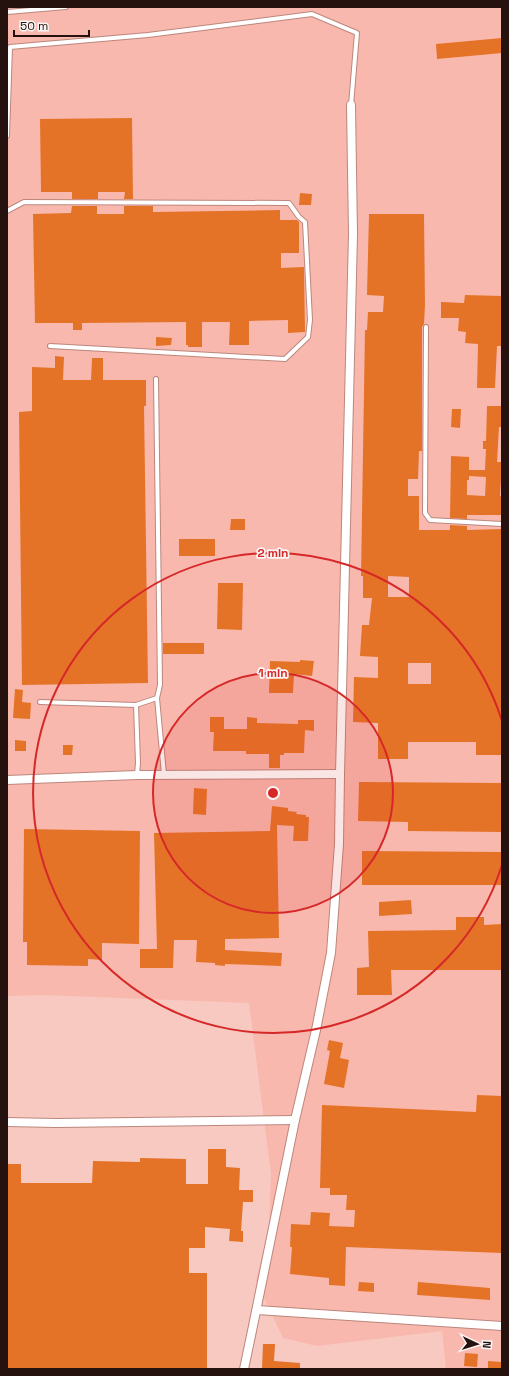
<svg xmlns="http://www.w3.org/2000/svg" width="509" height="1376" viewBox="0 0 509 1376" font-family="'Space Grotesk',sans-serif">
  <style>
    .built { fill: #f9b8ad }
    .building { fill: #e57327; fill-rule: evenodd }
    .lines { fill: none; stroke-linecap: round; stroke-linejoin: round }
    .lane-casing { stroke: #bc867d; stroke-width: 6 }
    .street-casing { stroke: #bc867d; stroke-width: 10 }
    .lane { stroke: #fff; stroke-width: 4 }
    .street { stroke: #fff; stroke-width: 8 }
    .ring { fill: none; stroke: #d62828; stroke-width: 2 }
    .centre { fill: #d62828; stroke: #fbf5f4; stroke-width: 2 }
    .ring-label { font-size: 12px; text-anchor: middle; font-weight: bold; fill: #d62828; stroke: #fbf5f4; stroke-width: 3.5; stroke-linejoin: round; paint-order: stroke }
  </style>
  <rect width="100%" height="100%" fill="#f8c9c1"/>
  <path class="built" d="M 7,7 L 502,7 L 502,1369 L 446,1369 L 442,1331 L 317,1346 L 283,1338 L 256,1281 L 269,1228 L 271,1174 L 249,1003 L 43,995 L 7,996 Z"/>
  <g class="building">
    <path d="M 502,38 L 502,53 L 437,59 L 436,44 Z"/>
    <path d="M 132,118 L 133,199 L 124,199 L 125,192 L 98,192 L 98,199 L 72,199 L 72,192 L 41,192 L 40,119 Z"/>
    <path d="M 300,193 L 312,194 L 311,205 L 299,205 Z"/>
    <path d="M 72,206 L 97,206 L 97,214 L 124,214 L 124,206 L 153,206 L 153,212 L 280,210 L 280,220 L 297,220 L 299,222 L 299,253 L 281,253 L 281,268 L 304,267 L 305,332 L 288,333 L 288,320 L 249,321 L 249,345 L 229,345 L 230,322 L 202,322 L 202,347 L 188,347 L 188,345 L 186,345 L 186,322 L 82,323 L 82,330 L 73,330 L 73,323 L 35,323 L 33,214 L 71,213 Z"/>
    <path d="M 369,214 L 424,214 L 425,305 L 424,324 L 422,327 L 422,451 L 419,451 L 418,479 L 408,479 L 408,496 L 419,496 L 419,530 L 450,530 L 450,525 L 467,526 L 467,530 L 502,529 L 502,755 L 476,755 L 476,742 L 408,742 L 408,759 L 378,759 L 378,723 L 353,722 L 354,677 L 378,678 L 378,657 L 360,656 L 362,625 L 369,625 L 372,598 L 363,598 L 363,576 L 361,576 L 365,330 L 367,330 L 368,312 L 383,312 L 384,296 L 367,295 ZM 388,576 L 409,577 L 409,597 L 388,597 ZM 408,663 L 431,663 L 431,684 L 408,684 Z"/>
    <path d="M 465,295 L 502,296 L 502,346 L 497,346 L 495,388 L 477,388 L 478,344 L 465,343 L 466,332 L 458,331 L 459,318 L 441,318 L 441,302 L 464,303 Z"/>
    <path d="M 156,337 L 172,338 L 171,345 L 156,346 Z"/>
    <path d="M 55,356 L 64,357 L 63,380 L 91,380 L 92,358 L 103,358 L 103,380 L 146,380 L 146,406 L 144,406 L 148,683 L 22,685 L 19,412 L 32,411 L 32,367 L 55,368 Z"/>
    <path d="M 487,406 L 502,406 L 502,427 L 499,427 L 497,462 L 502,462 L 500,496 L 502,496 L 502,515 L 467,515 L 467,519 L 450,518 L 451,456 L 469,457 L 469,470 L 485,470 L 486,449 L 483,449 L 483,441 L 486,441 ZM 469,476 L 486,477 L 485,496 L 467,495 L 467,480 L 469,480 Z"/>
    <path d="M 452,409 L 461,409 L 460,428 L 451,427 Z"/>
    <path d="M 231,519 L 245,519 L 245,530 L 230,530 Z"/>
    <rect x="179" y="539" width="36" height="17"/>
    <path d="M 218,583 L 243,583 L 242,630 L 217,629 Z"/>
    <rect x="163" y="643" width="41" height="11"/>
    <path d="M 300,660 L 314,661 L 312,676 L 294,674 L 293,693 L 269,693 L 270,661 L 300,662 Z"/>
    <path d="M 15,689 L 23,690 L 22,702 L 31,703 L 30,719 L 13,718 Z"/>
    <path d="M 210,717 L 224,717 L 224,729 L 247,729 L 247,717 L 257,718 L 257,723 L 298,724 L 298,720 L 314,720 L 314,731 L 305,730 L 304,753 L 284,753 L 284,755 L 280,755 L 280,768 L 269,768 L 269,754 L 246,754 L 246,751 L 213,751 L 214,732 L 210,732 Z"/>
    <path d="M 15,740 L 26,741 L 26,751 L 15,751 Z"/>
    <path d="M 63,745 L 73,745 L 72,755 L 63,755 Z"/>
    <path d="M 359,782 L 502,783 L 502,832 L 408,831 L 408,822 L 358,821 Z"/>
    <path d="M 194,788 L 207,789 L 206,815 L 193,814 Z"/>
    <path d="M 272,806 L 288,808 L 288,811 L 297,812 L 296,814 L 306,815 L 306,817 L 309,817 L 308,841 L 293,841 L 294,826 L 277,825 L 279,938 L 225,939 L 225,950 L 282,953 L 281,966 L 225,964 L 225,966 L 215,965 L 215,963 L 196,962 L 197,940 L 174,940 L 173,968 L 140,968 L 140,949 L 157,949 L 154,833 L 270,831 Z"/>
    <path d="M 24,829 L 140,831 L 139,944 L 102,943 L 102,960 L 88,959 L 88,966 L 27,965 L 27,942 L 23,942 Z"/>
    <path d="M 362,851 L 502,852 L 502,885 L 362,885 Z"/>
    <path d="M 411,900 L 412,914 L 379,916 L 379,902 Z"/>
    <path d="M 456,917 L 484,917 L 484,925 L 502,924 L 502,970 L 391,970 L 392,995 L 357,995 L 357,968 L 369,967 L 368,931 L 456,930 Z"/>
    <path d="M 329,1040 L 343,1043 L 340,1058 L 349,1060 L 344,1088 L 324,1084 L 330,1051 L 327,1050 Z"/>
    <path d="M 477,1095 L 502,1096 L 502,1253 L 346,1247 L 345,1286 L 329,1285 L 329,1278 L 290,1274 L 292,1247 L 290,1247 L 291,1224 L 310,1225 L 311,1212 L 330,1213 L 329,1226 L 354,1227 L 355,1210 L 346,1210 L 347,1195 L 330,1195 L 330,1188 L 320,1188 L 322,1105 L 476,1112 Z"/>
    <path d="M 208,1149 L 226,1149 L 226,1167 L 240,1168 L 239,1190 L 253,1190 L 253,1202 L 243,1202 L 241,1231 L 243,1231 L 243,1242 L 229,1241 L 230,1229 L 205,1227 L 205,1248 L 189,1248 L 189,1273 L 207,1273 L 207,1369 L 7,1369 L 7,1164 L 21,1164 L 21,1183 L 92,1183 L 93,1161 L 140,1162 L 140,1158 L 186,1159 L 186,1184 L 208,1184 Z"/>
    <path d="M 359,1282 L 374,1283 L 374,1292 L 358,1291 Z"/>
    <path d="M 418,1282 L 490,1288 L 490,1300 L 417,1295 Z"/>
    <path d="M 263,1344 L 275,1344 L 274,1361 L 300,1363 L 300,1369 L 262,1369 Z"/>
    <path d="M 465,1353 L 478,1354 L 477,1367 L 464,1366 Z"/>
    <path d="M 488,1361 L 502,1362 L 502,1369 L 488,1369 Z"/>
  </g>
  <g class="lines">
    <defs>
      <g id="lane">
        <path d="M 7,12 L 66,7"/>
        <path d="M 7,136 L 10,47 L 148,35 L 312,14 L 357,33 L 351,105"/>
        <path d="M 7,211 L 24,202 L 289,203 L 299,217 L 305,222 L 310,320 L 308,337 L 285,359 L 50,346"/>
        <path d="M 426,327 L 425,513 L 430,520 L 502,524"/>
        <path d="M 157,698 L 164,774"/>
        <path d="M 40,702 L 136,705"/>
        <path d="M 137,775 L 138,763 L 136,705 L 157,698 L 160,685 L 156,379"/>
      </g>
      <g id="street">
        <path d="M 7,780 L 137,775 L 340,774"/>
        <path d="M 7,1122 L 56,1123 L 295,1120"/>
        <path d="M 257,1310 L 502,1326"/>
        <path d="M 244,1369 L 253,1326 L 295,1120 L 316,1030 L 331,953 L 339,844 L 340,774 L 353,234 L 351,105"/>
      </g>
    </defs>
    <use href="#lane" class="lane-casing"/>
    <use href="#street" class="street-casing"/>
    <use href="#lane" class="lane"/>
    <use href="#street" class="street"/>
  </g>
  <circle cx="273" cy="793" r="120" fill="#d62828" fill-opacity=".12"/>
  <g class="ring">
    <circle cx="273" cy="793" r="120"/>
    <path d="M502 865A240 240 0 1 1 502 721"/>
  </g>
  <circle cx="273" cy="793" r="6" class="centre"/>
  <g class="ring-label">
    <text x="273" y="557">2 min</text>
    <text x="273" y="677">1 min</text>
  </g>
  <rect width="509" height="1376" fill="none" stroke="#25110e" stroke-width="16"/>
  <g transform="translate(477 1344) rotate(94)" stroke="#fbf5f4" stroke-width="3" paint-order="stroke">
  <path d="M0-3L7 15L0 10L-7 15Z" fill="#25110e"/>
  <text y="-6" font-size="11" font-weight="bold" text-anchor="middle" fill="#25110e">N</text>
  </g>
  <path d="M14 30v6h75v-6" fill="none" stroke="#25110e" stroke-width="2"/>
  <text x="20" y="30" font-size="12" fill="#25110e" stroke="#fbf5f4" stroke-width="3" paint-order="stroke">50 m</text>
</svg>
